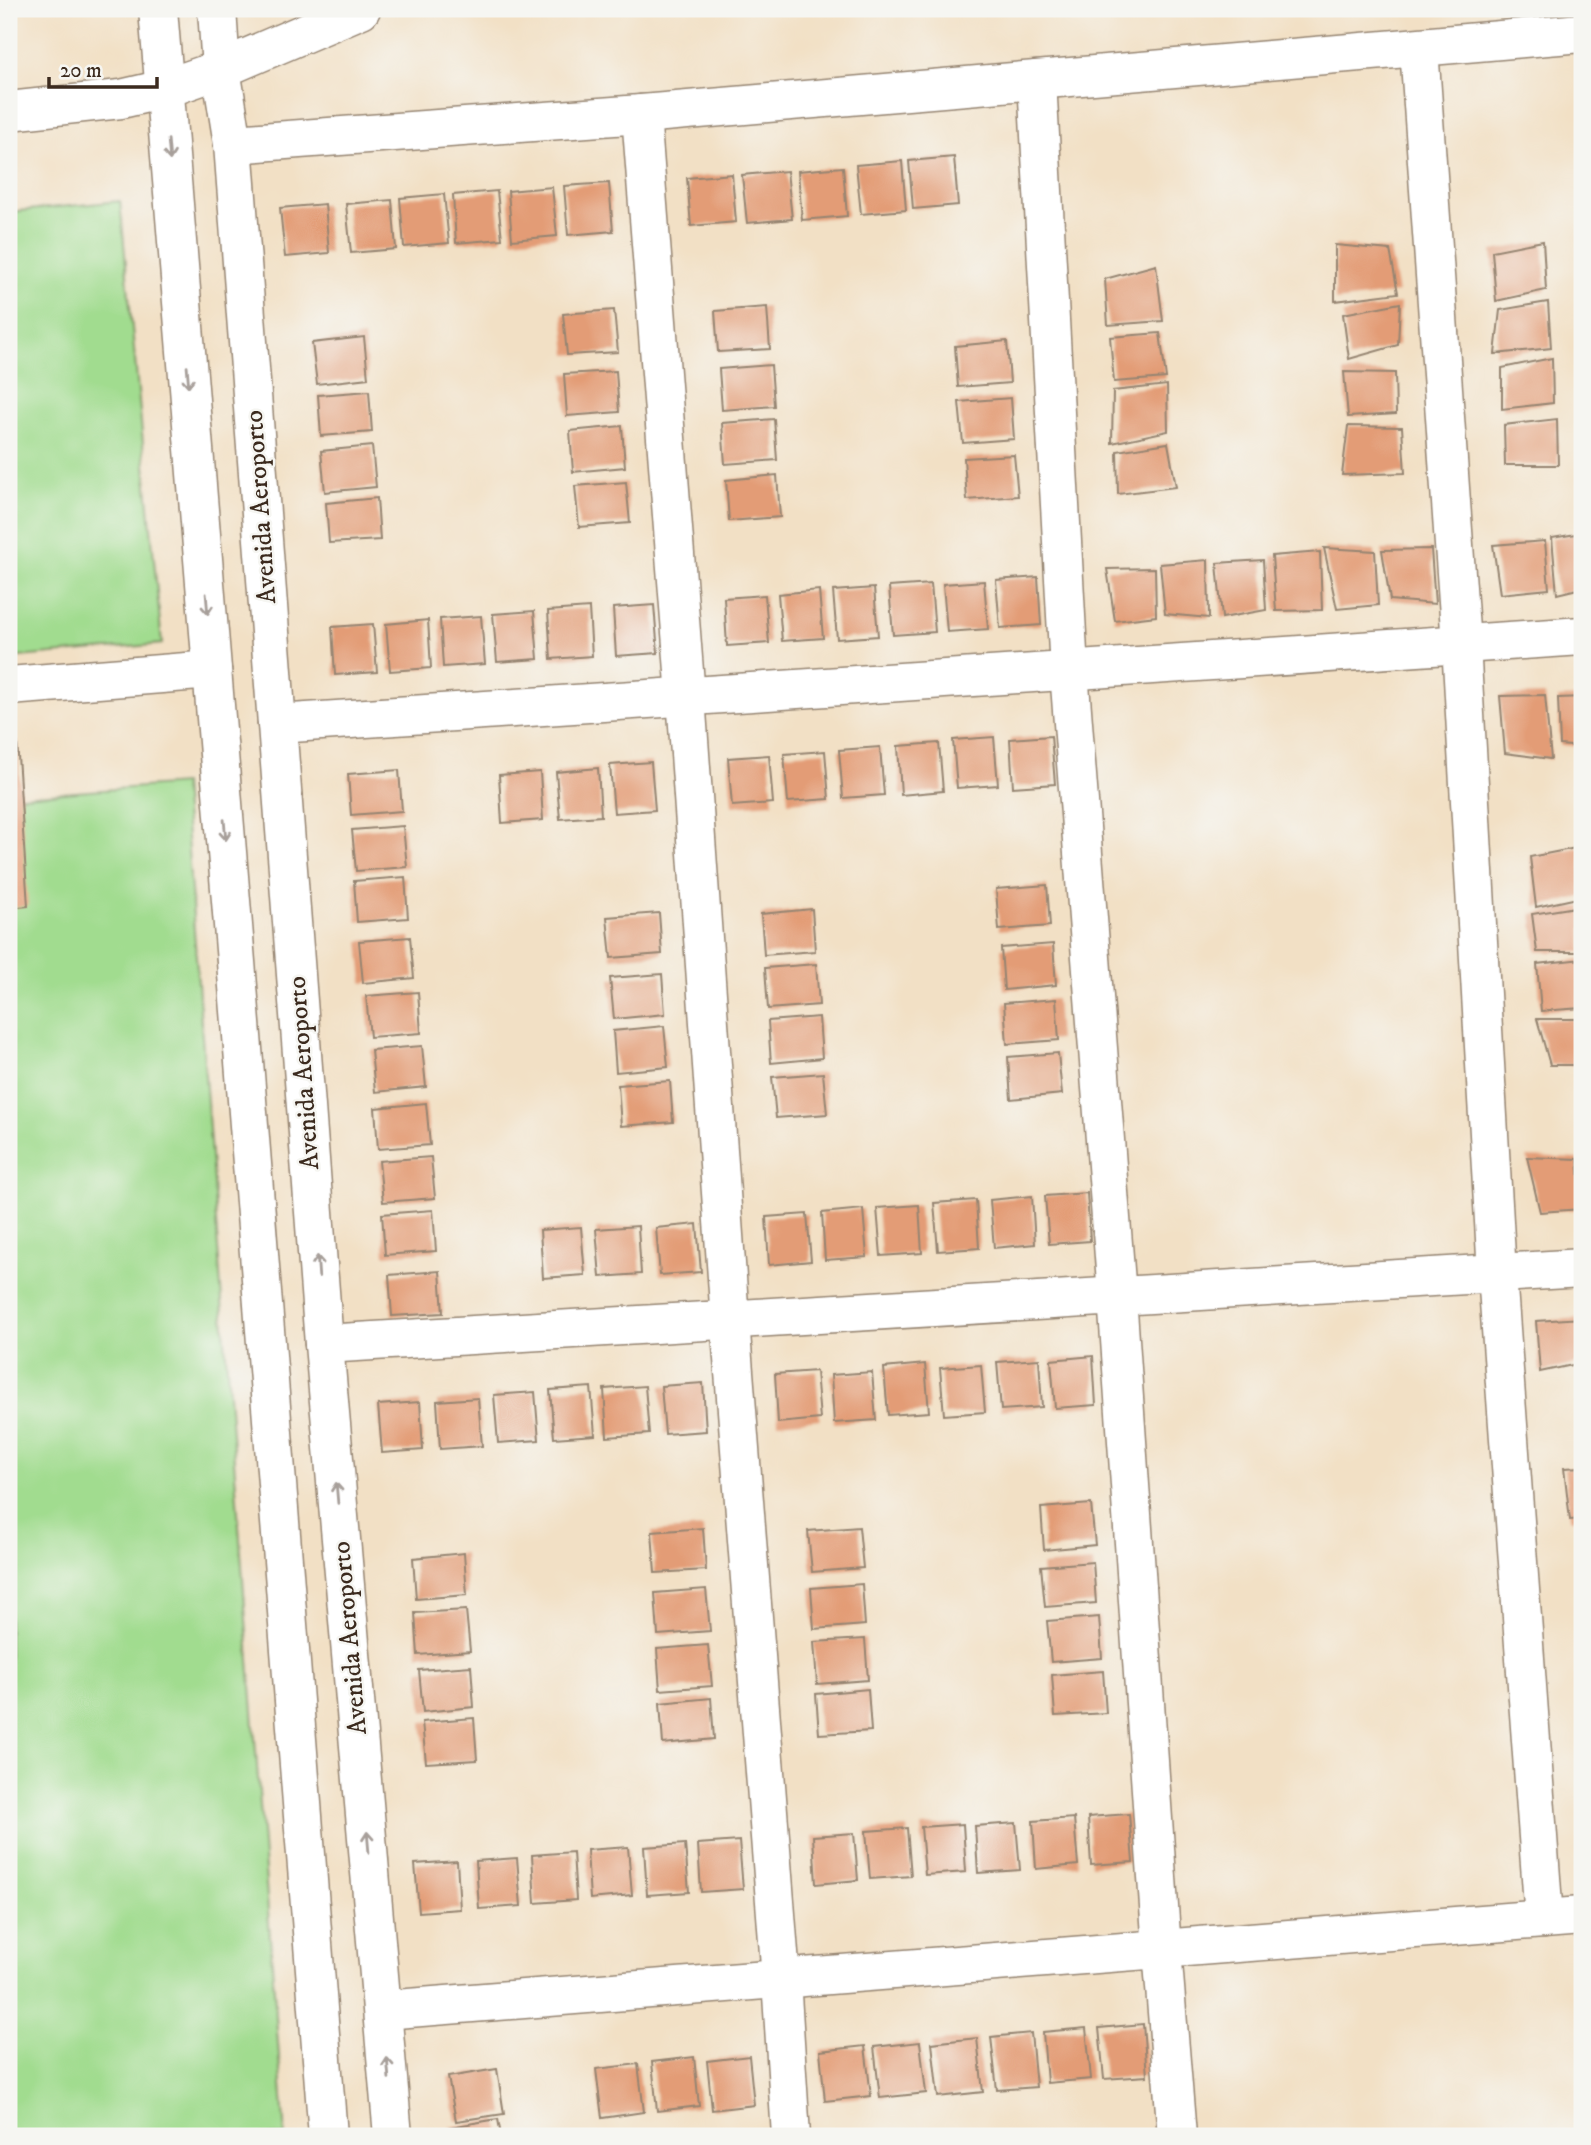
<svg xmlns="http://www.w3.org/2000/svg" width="1591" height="2145" viewBox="0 0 1591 2145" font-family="'IM FELL DW Pica',serif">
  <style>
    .green { fill: #a1dc8f; stroke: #6e8356; stroke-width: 2 }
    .building { fill: #e39c76 }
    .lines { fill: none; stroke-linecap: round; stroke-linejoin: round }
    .minor-casing { stroke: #968572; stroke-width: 41 }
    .tertiary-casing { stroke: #968572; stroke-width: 41 }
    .minor { stroke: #fff; stroke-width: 38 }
    .tertiary { stroke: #fff; stroke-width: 38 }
    .oneway { stroke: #a79f9a }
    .labels { text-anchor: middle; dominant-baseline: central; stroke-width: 5; stroke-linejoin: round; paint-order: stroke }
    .street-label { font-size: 26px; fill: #3b2a1e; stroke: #f6f6f2 }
  </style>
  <rect width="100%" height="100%" fill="#f6f6f2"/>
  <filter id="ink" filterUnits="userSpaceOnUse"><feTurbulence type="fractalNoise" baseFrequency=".0143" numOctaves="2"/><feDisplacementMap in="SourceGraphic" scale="14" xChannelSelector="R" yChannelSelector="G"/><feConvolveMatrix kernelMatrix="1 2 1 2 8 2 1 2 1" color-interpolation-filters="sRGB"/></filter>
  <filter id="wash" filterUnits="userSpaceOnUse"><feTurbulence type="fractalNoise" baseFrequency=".00686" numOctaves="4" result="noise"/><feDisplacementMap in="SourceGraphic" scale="28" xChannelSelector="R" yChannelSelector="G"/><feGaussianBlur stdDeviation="1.57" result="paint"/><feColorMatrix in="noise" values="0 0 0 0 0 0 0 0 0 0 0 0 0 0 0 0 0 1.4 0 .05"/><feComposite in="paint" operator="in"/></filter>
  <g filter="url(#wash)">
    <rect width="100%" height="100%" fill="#f2e0c5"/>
    <g class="green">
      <path d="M 120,201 L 162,644 L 9,658 L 9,212 Z"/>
      <path d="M 183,784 L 285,2136 L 9,2136 L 9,797 Z"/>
    </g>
    <g id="blocks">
      <g class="building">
        <path d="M 954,157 L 958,205 L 913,209 L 909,161 Z"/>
        <path d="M 902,161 L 906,210 L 861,214 L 856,165 Z"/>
        <path d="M 843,167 L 847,216 L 802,220 L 798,171 Z"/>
        <path d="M 787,171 L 792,219 L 747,223 L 742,175 Z"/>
        <path d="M 732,174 L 736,222 L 691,226 L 687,178 Z"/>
        <path d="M 609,183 L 613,231 L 568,235 L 564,186 Z"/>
        <path d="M 552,187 L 557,236 L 512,240 L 508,191 Z"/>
        <path d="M 497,191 L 502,239 L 456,243 L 453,195 Z"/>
        <path d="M 444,194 L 449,243 L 404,247 L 400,198 Z"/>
        <path d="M 392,200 L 396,249 L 351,253 L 346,204 Z"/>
        <path d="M 325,204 L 329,253 L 285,257 L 280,208 Z"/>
        <path d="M 1543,241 L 1546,290 L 1496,301 L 1492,251 Z"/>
        <path d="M 1335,245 L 1390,250 L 1398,293 L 1335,301 Z"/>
        <path d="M 1156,265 L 1163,321 L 1108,325 L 1105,279 Z"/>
        <path d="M 1548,302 L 1551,348 L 1495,354 L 1500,310 Z"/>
        <path d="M 1400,303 L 1398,345 L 1349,359 L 1343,314 Z"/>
        <path d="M 767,307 L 770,349 L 718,352 L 715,311 Z"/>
        <path d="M 614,310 L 618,352 L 567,355 L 563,314 Z"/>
        <path d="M 1160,333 L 1166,378 L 1114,382 L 1110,337 Z"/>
        <path d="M 364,337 L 368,378 L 317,384 L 312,343 Z"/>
        <path d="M 1007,341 L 1010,383 L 958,387 L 955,346 Z"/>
        <path d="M 1552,358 L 1553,403 L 1502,409 L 1502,368 Z"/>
        <path d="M 771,365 L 774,406 L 722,410 L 719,369 Z"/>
        <path d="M 616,371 L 619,412 L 567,416 L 564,374 Z"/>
        <path d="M 1344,372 L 1395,373 L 1396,414 L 1348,417 Z"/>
        <path d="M 1167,385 L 1168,431 L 1112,443 L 1113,391 Z"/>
        <path d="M 369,391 L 372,432 L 321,436 L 318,395 Z"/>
        <path d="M 1011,398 L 1014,439 L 963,443 L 959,402 Z"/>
        <path d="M 774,419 L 777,460 L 725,464 L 722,423 Z"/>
        <path d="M 1557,419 L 1558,465 L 1505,465 L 1504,425 Z"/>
        <path d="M 622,426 L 625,467 L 573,472 L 570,431 Z"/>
        <path d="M 1348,426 L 1402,427 L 1405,473 L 1342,475 Z"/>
        <path d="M 1168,443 L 1176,487 L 1118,494 L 1117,451 Z"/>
        <path d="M 372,446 L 376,487 L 325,492 L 321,451 Z"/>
        <path d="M 1014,455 L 1018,496 L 967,500 L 964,458 Z"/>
        <path d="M 777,475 L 780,517 L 729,521 L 726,480 Z"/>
        <path d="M 626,482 L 630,523 L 579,527 L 575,486 Z"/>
        <path d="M 377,498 L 380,540 L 329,543 L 326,503 Z"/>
        <path d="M 1582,533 L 1582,588 L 1557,594 L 1552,538 Z"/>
        <path d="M 1545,541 L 1549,589 L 1500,594 L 1493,545 Z"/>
        <path d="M 1324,548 L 1375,551 L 1378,605 L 1337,609 Z"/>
        <path d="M 1431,549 L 1435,604 L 1390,600 L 1382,550 Z"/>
        <path d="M 1320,552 L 1322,610 L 1276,611 L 1272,556 Z"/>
        <path d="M 1208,560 L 1209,618 L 1165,614 L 1160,564 Z"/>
        <path d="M 1263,560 L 1266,610 L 1222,618 L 1217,563 Z"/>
        <path d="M 1155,568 L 1156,616 L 1115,621 L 1107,569 Z"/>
        <path d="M 1038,577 L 1041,625 L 1000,628 L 996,580 Z"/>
        <path d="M 984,581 L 988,629 L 947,632 L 943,584 Z"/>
        <path d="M 931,584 L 935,632 L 893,635 L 889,587 Z"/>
        <path d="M 874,588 L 878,636 L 837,639 L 833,591 Z"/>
        <path d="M 819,590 L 823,638 L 782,641 L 778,594 Z"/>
        <path d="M 765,595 L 769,643 L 727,646 L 724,598 Z"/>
        <path d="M 654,605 L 658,653 L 616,656 L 613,608 Z"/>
        <path d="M 589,608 L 592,656 L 551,659 L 548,611 Z"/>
        <path d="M 534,611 L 538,659 L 497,662 L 493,614 Z"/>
        <path d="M 481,616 L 485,664 L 443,667 L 440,619 Z"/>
        <path d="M 428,620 L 431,668 L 390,671 L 386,624 Z"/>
        <path d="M 373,624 L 377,672 L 335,675 L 332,627 Z"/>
        <path d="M 1545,695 L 1551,759 L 1505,753 L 1500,696 Z"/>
        <path d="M 1582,697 L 1582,747 L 1560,745 L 1558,698 Z"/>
        <path d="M 1051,736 L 1055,784 L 1013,787 L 1010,739 Z"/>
        <path d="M 994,737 L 998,785 L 957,788 L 953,740 Z"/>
        <path d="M 17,741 L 28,906 L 9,908 L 9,742 Z"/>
        <path d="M 939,743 L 943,791 L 901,795 L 898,746 Z"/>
        <path d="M 880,747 L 884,795 L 843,798 L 839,750 Z"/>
        <path d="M 825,751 L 829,799 L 788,802 L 784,754 Z"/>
        <path d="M 769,755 L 773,803 L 732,806 L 728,758 Z"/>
        <path d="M 651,762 L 655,810 L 614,813 L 610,765 Z"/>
        <path d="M 598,768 L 601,816 L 560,819 L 556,772 Z"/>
        <path d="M 399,770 L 402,811 L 351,815 L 348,774 Z"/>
        <path d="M 540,772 L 543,820 L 502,823 L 499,775 Z"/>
        <path d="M 403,826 L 407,867 L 356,871 L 352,830 Z"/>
        <path d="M 1581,847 L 1582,897 L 1536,907 L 1530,857 Z"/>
        <path d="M 405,877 L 408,918 L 357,922 L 354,881 Z"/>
        <path d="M 1047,885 L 1050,926 L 999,930 L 996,889 Z"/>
        <path d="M 1582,906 L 1582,952 L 1537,952 L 1532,914 Z"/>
        <path d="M 812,909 L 815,951 L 764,955 L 761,914 Z"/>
        <path d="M 659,913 L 662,954 L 611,958 L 607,917 Z"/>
        <path d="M 410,937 L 414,978 L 363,983 L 359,941 Z"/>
        <path d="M 1053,944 L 1056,985 L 1004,990 L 1001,948 Z"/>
        <path d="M 1582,959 L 1582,1008 L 1541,1011 L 1537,964 Z"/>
        <path d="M 816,964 L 819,1005 L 768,1009 L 765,968 Z"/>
        <path d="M 662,974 L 665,1014 L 614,1019 L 610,978 Z"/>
        <path d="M 418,992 L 421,1033 L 370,1037 L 366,996 Z"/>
        <path d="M 1056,999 L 1059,1040 L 1007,1044 L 1004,1003 Z"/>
        <path d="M 819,1017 L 822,1058 L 771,1063 L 768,1021 Z"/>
        <path d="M 1537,1019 L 1582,1019 L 1582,1065 L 1550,1065 Z"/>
        <path d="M 664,1026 L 668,1067 L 616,1072 L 613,1031 Z"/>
        <path d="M 422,1046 L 426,1087 L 375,1092 L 371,1050 Z"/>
        <path d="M 1058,1053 L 1062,1094 L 1011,1099 L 1008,1057 Z"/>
        <path d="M 823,1073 L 827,1114 L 776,1118 L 772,1077 Z"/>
        <path d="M 670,1081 L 673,1122 L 621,1126 L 618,1085 Z"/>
        <path d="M 426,1103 L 430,1145 L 378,1149 L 375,1108 Z"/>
        <path d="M 431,1157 L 435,1198 L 383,1202 L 379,1161 Z"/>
        <path d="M 1527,1157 L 1578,1159 L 1582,1209 L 1540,1212 Z"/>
        <path d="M 1087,1193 L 1090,1241 L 1049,1244 L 1045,1196 Z"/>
        <path d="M 1032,1196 L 1035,1244 L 994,1248 L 990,1200 Z"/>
        <path d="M 976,1200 L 979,1248 L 938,1251 L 934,1203 Z"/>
        <path d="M 919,1205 L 922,1253 L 881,1256 L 877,1208 Z"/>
        <path d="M 863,1209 L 867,1257 L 825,1260 L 822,1213 Z"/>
        <path d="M 433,1210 L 436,1251 L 385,1255 L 382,1214 Z"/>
        <path d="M 807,1214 L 811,1261 L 769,1265 L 766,1217 Z"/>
        <path d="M 697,1224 L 701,1272 L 660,1275 L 656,1228 Z"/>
        <path d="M 638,1226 L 641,1274 L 600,1277 L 596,1229 Z"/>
        <path d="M 581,1227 L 585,1275 L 543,1278 L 540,1230 Z"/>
        <path d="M 440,1271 L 443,1313 L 392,1316 L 389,1275 Z"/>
        <path d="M 1582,1318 L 1582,1363 L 1540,1372 L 1536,1321 Z"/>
        <path d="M 1093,1356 L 1096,1405 L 1055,1408 L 1051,1360 Z"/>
        <path d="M 1039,1359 L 1042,1407 L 1001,1410 L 997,1362 Z"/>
        <path d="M 925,1364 L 929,1412 L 888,1415 L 884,1368 Z"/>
        <path d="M 981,1365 L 985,1412 L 944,1415 L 940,1368 Z"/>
        <path d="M 816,1371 L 820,1419 L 778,1423 L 775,1374 Z"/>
        <path d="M 872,1372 L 876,1420 L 834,1423 L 831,1375 Z"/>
        <path d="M 703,1383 L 706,1431 L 665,1434 L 661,1386 Z"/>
        <path d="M 645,1386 L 649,1434 L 607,1437 L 604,1389 Z"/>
        <path d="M 591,1387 L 595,1435 L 554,1438 L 550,1390 Z"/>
        <path d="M 535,1392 L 539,1440 L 498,1443 L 494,1395 Z"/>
        <path d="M 478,1398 L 482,1446 L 440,1449 L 437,1401 Z"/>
        <path d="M 420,1402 L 423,1450 L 382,1453 L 378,1405 Z"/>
        <path d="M 1582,1467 L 1582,1519 L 1570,1520 L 1564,1468 Z"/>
        <path d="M 1091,1504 L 1095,1545 L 1044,1550 L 1041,1508 Z"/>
        <path d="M 859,1527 L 863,1568 L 812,1572 L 808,1531 Z"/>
        <path d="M 703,1528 L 706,1570 L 655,1573 L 652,1532 Z"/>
        <path d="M 464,1553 L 467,1595 L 416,1599 L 413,1558 Z"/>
        <path d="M 1093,1562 L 1096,1603 L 1045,1607 L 1041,1566 Z"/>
        <path d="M 862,1584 L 865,1625 L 814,1629 L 811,1588 Z"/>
        <path d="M 706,1589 L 710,1631 L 658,1635 L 655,1593 Z"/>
        <path d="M 466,1610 L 470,1651 L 418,1655 L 415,1613 Z"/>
        <path d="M 1099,1617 L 1102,1658 L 1051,1662 L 1047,1621 Z"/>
        <path d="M 865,1639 L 868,1680 L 817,1684 L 814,1642 Z"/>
        <path d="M 708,1645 L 712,1686 L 660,1690 L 657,1649 Z"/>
        <path d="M 471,1666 L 474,1707 L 423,1712 L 419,1670 Z"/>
        <path d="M 1103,1671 L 1106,1713 L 1055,1716 L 1052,1675 Z"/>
        <path d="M 868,1689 L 871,1731 L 819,1734 L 816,1694 Z"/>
        <path d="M 711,1698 L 714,1739 L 663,1744 L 660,1703 Z"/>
        <path d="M 474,1718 L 477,1760 L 426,1763 L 422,1722 Z"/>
        <path d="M 1129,1814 L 1133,1862 L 1091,1865 L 1088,1817 Z"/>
        <path d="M 1074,1818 L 1078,1865 L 1036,1869 L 1033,1821 Z"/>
        <path d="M 1016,1823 L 1020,1870 L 978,1873 L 975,1826 Z"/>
        <path d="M 963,1824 L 966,1872 L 925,1875 L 921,1827 Z"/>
        <path d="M 907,1828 L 911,1876 L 870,1879 L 866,1831 Z"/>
        <path d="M 854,1833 L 858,1880 L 816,1884 L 813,1836 Z"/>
        <path d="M 739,1841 L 743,1889 L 701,1892 L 698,1844 Z"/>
        <path d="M 685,1844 L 689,1892 L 647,1895 L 644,1847 Z"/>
        <path d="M 628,1847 L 632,1895 L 590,1899 L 587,1850 Z"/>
        <path d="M 573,1852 L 576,1900 L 535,1903 L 532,1855 Z"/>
        <path d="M 517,1858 L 521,1906 L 479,1909 L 476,1861 Z"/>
        <path d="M 457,1861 L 460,1909 L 419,1912 L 415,1864 Z"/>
        <path d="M 1143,2024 L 1147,2076 L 1104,2079 L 1099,2028 Z"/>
        <path d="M 1086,2028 L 1091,2079 L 1047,2083 L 1043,2032 Z"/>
        <path d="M 1031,2033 L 1036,2087 L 997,2090 L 991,2037 Z"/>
        <path d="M 977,2038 L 983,2092 L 938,2097 L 932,2043 Z"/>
        <path d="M 920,2042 L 926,2093 L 880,2098 L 874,2047 Z"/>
        <path d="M 865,2046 L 871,2096 L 825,2101 L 820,2051 Z"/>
        <path d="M 749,2056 L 754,2105 L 712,2110 L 707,2061 Z"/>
        <path d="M 694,2057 L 699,2106 L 657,2111 L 652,2062 Z"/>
        <path d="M 638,2064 L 644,2112 L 602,2118 L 596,2069 Z"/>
        <path d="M 497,2069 L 504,2114 L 456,2121 L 448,2077 Z"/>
        <path d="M 498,2119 L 501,2136 L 451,2136 L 450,2127 Z"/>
      </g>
    </g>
  </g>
  <g filter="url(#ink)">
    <use href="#blocks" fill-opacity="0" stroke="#968572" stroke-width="2"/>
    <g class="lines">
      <defs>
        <g id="minor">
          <path d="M 1419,48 L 1461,644 L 1497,1274 L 1544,1919"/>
          <path d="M 1037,80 L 1069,671 L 1117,1296 L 1162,1950 L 1177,2136"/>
          <path d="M 9,111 L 121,99 L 164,89 L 221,69 L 361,9"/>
          <path d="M 641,114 L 686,697 L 730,1320 L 781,1979 L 791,2136"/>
          <path d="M 233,144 L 641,114 L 1582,33"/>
          <path d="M 9,686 L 212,670"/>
          <path d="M 277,724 L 1582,636"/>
          <path d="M 324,1344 L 1582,1268"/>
          <path d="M 383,2010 L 1582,1916"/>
        </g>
        <g id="tertiary">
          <path d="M 158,9 L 241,1023 L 328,2136"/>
          <path d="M 217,9 L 221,69 L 233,144 L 324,1344 L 393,2136"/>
        </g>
      </defs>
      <use href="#minor" class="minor-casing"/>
      <use href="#tertiary" class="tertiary-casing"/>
      <use href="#minor" class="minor"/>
      <use href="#tertiary" class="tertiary"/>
    </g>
    <defs><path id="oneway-shaft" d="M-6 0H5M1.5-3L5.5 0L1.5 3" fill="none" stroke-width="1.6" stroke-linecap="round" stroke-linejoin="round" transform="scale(1.75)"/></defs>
    <g class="oneway">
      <use href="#oneway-shaft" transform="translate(169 150) rotate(85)"/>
      <use href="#oneway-shaft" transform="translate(188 377) rotate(85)"/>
      <use href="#oneway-shaft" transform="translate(207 604) rotate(85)"/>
      <use href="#oneway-shaft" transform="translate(225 830) rotate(85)"/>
      <use href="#oneway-shaft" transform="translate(318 1266) rotate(-94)"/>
      <use href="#oneway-shaft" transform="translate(337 1493) rotate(-95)"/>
      <use href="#oneway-shaft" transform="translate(368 1842) rotate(-95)"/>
      <use href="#oneway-shaft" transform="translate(388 2068) rotate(-95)"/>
    </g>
  </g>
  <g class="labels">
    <g class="street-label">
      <text transform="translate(261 507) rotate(-94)">Avenida Aeroporto</text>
      <text transform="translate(304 1073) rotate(-94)">Avenida Aeroporto</text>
      <text transform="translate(350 1638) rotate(-95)">Avenida Aeroporto</text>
    </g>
  </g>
  <rect width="1591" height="2145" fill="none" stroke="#f6f6f2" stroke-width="35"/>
  <path d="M49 77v10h108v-10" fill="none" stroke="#3b2a1e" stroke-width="3.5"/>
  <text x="60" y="77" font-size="21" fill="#3b2a1e" stroke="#f6f6f2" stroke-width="5" paint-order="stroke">20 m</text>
</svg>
